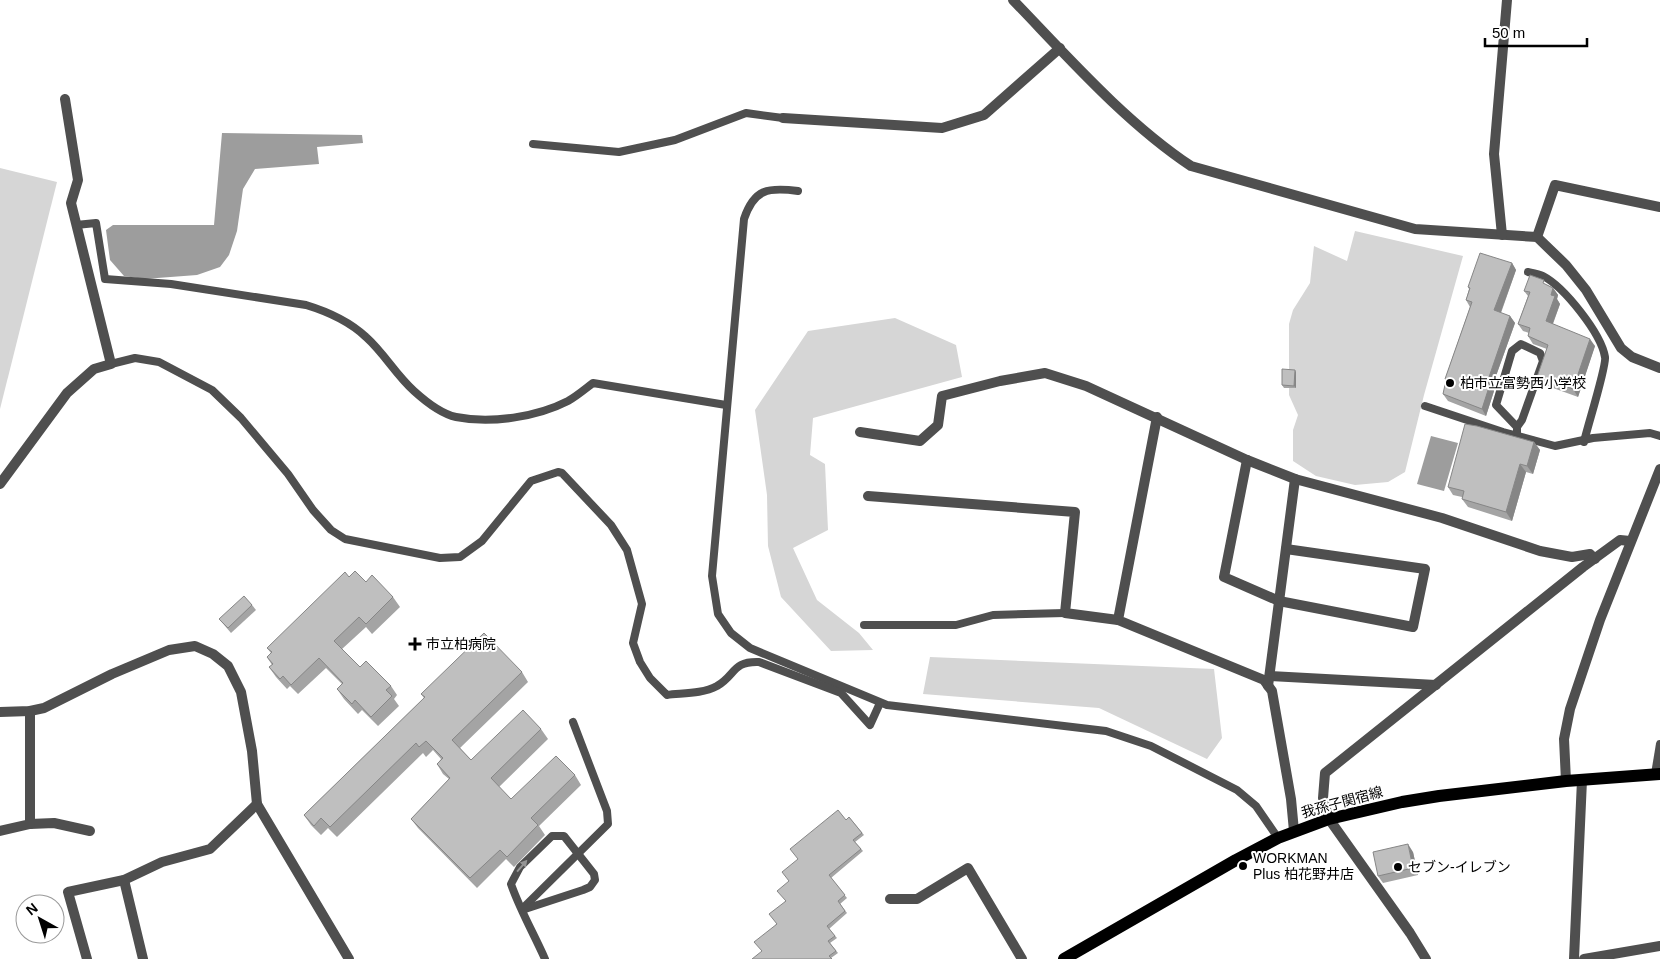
<svg xmlns="http://www.w3.org/2000/svg" width="1660" height="959" viewBox="0 0 1660 959" font-family="Helvetica,'Noto Sans JP',sans-serif">
  <style>
    .green { fill: #d6d6d6 }
    .water { fill: #9d9d9d }
    .lines { fill: none; stroke-linecap: round; stroke-linejoin: round }
    .service { stroke: #4f4f4f; stroke-width: 8 }
    .minor { stroke: #4f4f4f; stroke-width: 10 }
    .primary { stroke: #000; stroke-width: 12 }
    .wall { fill: #a4a4a4 }
    .shaded-wall { fill: #868686 }
    .building { fill: #bfbfbf; stroke: #868686 }
    .oneway { fill: #959595 }
    .poi-dot { fill: #000; stroke: #fff; stroke-width: 2 }
    .labels { text-anchor: middle; dominant-baseline: central; stroke-width: 4; stroke-linejoin: round; paint-order: stroke }
    .poi-label { font-size: 14px; fill: #000; stroke: #fff; text-anchor: start }
    .street-label { font-size: 14px; fill: #000; stroke: #fff }
  </style>
  <rect width="100%" height="100%" fill="#fff"/>
  <g class="green">
    <path d="M 0,168 L 57,182 L 0,409 Z"/>
    <path d="M 1355,231 L 1463,256 L 1424,395 L 1405,472 L 1388,482 L 1355,485 L 1316,476 L 1293,461 L 1293,430 L 1298,415 L 1289,395 L 1289,324 L 1293,310 L 1310,283 L 1314,246 L 1347,261 Z"/>
    <path d="M 895,318 L 956,345 L 962,377 L 813,418 L 810,455 L 825,464 L 828,530 L 793,548 L 817,600 L 859,633 L 873,650 L 831,651 L 781,597 L 768,546 L 767,495 L 755,410 L 808,331 Z"/>
    <path d="M 930,657 L 1214,669 L 1222,738 L 1207,759 L 1099,708 L 923,694 Z"/>
  </g>
  <g class="water">
    <path d="M 222,133 L 362,135 L 363,143 L 317,147 L 319,164 L 255,169 L 243,189 L 237,231 L 229,255 L 220,267 L 197,275 L 144,279 L 124,276 L 110,260 L 106,230 L 113,225 L 214,225 Z"/>
    <path d="M 1431,436 L 1458,443 L 1444,491 L 1417,484 Z"/>
  </g>
  <g class="lines">
    <g class="service">
      <path d="M 533,144 L 619,152 L 675,140 L 746,113 L 783,118"/>
      <path d="M 798,191 C 768,187 754,189 744,219 L 712,576 L 718,614 L 731,633 L 750,648 L 887,705 L 1106,731 L 1151,746 L 1237,790 L 1256,806 L 1278,838"/>
      <path d="M 76,225 L 96,223 L 105,279 L 171,284 L 306,305 C 329,312 349,321 366,337 C 384,353 396,375 414,391 C 425,401 442,414 456,417 C 491,424 537,417 568,401 C 577,396 585,389 593,383 L 726,405"/>
      <path d="M 1528,272 C 1533,273 1539,274 1543,276 C 1564,287 1601,333 1605,357 C 1607,365 1587,428 1584,442"/>
      <path d="M 111,364 L 135,358 L 159,362 L 212,390 L 241,418 L 288,474 L 313,510 L 331,530 L 345,539 L 440,558 L 460,557 L 482,541 L 531,481 L 558,472 L 562,473 L 611,525 L 627,550 L 642,604 L 633,643 L 640,662 L 650,678 L 667,695 C 683,693 702,694 717,686 C 736,675 732,661 759,662 L 841,693 L 870,725 L 880,703"/>
      <path d="M 1425,406 L 1503,432 L 1555,446 L 1593,438 L 1650,433 L 1660,436"/>
      <path d="M 1517,427 L 1522,420 L 1543,361 L 1540,353 L 1521,344 L 1512,351 L 1496,405 L 1517,427 L 1517,436"/>
      <path d="M 864,625 L 956,625 L 993,615 L 1065,613"/>
      <path d="M 1655,774 L 1660,744"/>
      <path d="M 523,908 L 608,824 L 607,811 L 573,722"/>
      <path d="M 522,910 L 583,890 L 590,887 L 595,880 L 594,874 L 564,836 L 552,836 L 520,867 L 511,884 C 520,910 534,934 545,959"/>
    </g>
    <g class="minor">
      <path d="M 1013,0 C 1068,57 1125,122 1191,166 L 1415,229 L 1537,237 L 1566,265 L 1586,290 L 1621,348 L 1632,357 L 1660,368"/>
      <path d="M 783,118 L 942,128 L 984,115 L 1060,48"/>
      <path d="M 1502,235 L 1494,154 L 1507,0"/>
      <path d="M 1537,237 L 1555,185 L 1660,207"/>
      <path d="M 1157,417 L 1118,620 L 1264,680 L 1272,691 L 1291,799 L 1294,831"/>
      <path d="M 860,432 L 920,441 L 938,425 L 942,396 L 1000,381 L 1045,373 L 1086,386 L 1247,460 L 1295,479 L 1442,518 L 1540,551 L 1572,557 L 1590,554 L 1595,559"/>
      <path d="M 1247,460 L 1224,577 L 1279,601 L 1413,627 L 1425,569 L 1286,549"/>
      <path d="M 0,484 L 67,393 L 94,369 L 111,364 L 71,203 L 78,180 L 65,99"/>
      <path d="M 868,496 L 1075,512 L 1065,613 L 1118,620"/>
      <path d="M 1270,676 L 1436,685"/>
      <path d="M 1268,686 L 1295,479"/>
      <path d="M 0,712 L 30,711 L 44,708 L 112,674 L 169,650 L 195,646 L 213,654 L 228,666 L 241,692 L 252,751 L 257,804 L 349,959"/>
      <path d="M 1566,781 L 1564,739 L 1570,709 L 1600,620 L 1660,469"/>
      <path d="M 30,824 L 54,823 L 90,831"/>
      <path d="M 0,831 L 30,824 L 30,711"/>
      <path d="M 124,880 L 143,959"/>
      <path d="M 890,899 L 917,899 L 968,868 L 1022,959"/>
      <path d="M 87,959 L 68,892 L 124,880 L 162,862 L 210,849 L 257,804"/>
      <path d="M 1426,959 L 1410,933 L 1329,819 L 1323,798 L 1325,773 L 1583,567 L 1620,540 L 1630,541"/>
      <path d="M 1574,959 L 1582,780"/>
      <path d="M 1584,959 L 1660,946"/>
    </g>
    <path class="primary" d="M 1064,959 L 1236,860 L 1278,838 L 1329,819 L 1402,802 L 1439,796 L 1566,781 L 1660,774"/>
  </g>
  <g class="wall">
    <path d="M 1512,263 L 1516,270 L 1501,313 L 1510,316 L 1515,323 L 1492,387 L 1494,391 L 1486,416 L 1448,401 L 1443,394 L 1446,381 L 1445,379 L 1470,307 L 1466,300 L 1469,289 L 1468,287 Z"/>
    <path d="M 1547,285 L 1553,288 L 1558,295 L 1557,299 L 1560,304 L 1553,324 L 1595,346 L 1578,397 L 1542,384 L 1537,377 L 1547,349 L 1533,344 L 1528,336 L 1529,333 L 1523,331 L 1518,324 L 1528,296 L 1524,291 Z"/>
    <path d="M 1296,372 L 1296,388 L 1284,388 L 1282,385 Z"/>
    <path d="M 1534,442 L 1540,450 L 1533,474 L 1526,472 L 1512,521 L 1468,507 L 1462,499 L 1462,497 L 1453,495 L 1448,487 Z"/>
    <path d="M 349,577 L 366,582 L 393,597 L 400,607 L 372,634 L 366,627 L 342,649 L 360,667 L 391,686 L 397,695 L 394,699 L 399,706 L 378,726 L 362,710 L 358,714 L 344,699 L 337,689 L 342,684 L 326,668 L 298,694 L 290,686 L 287,689 L 276,677 L 269,667 L 272,665 L 267,657 L 271,653 L 267,648 Z"/>
    <path d="M 252,605 L 256,610 L 231,633 L 219,619 Z"/>
    <path d="M 522,672 L 528,682 L 460,748 L 471,760 L 541,729 L 548,739 L 499,787 L 511,799 L 575,775 L 581,785 L 539,826 L 545,835 L 514,867 L 506,859 L 477,888 L 418,828 L 411,819 L 449,779 L 443,774 L 437,764 L 441,759 L 433,750 L 426,757 L 423,753 L 337,837 L 328,828 L 321,835 L 311,825 L 304,815 L 424,698 L 421,694 Z"/>
    <path d="M 849,817 L 864,835 L 855,842 L 863,851 L 831,878 L 847,898 L 840,904 L 847,913 L 829,929 L 837,938 L 830,943 L 838,953 L 831,958 L 761,951 L 776,924 L 785,901 L 789,881 L 846,820 Z"/>
    <path d="M 1413,852 L 1418,875 L 1383,883 L 1378,876 Z"/>
  </g>
  <g class="shaded-wall">
    <path d="M 1512,263 L 1516,270 L 1499,317 L 1494,310 Z"/>
    <path d="M 1553,288 L 1558,295 L 1557,299 L 1560,304 L 1551,328 L 1546,321 L 1551,295 Z"/>
    <path d="M 1510,316 L 1515,323 L 1492,387 L 1494,391 L 1486,416 L 1482,409 L 1487,383 Z"/>
    <path d="M 1590,339 L 1595,346 L 1578,397 L 1573,389 Z"/>
    <path d="M 1295,370 L 1296,372 L 1296,388 L 1294,386 Z"/>
    <path d="M 1534,442 L 1540,450 L 1533,474 L 1527,466 Z"/>
    <path d="M 1520,464 L 1526,472 L 1512,521 L 1506,512 Z"/>
    <path d="M 1408,844 L 1413,852 L 1418,875 L 1413,868 Z"/>
  </g>
  <g class="building">
    <path d="M 1480,253 L 1512,263 L 1494,310 L 1510,316 L 1487,383 L 1490,384 L 1482,409 L 1443,394 L 1446,380 L 1445,379 L 1472,302 L 1466,300 L 1470,288 L 1468,287 Z"/>
    <path d="M 1530,275 L 1544,280 L 1543,283 L 1553,288 L 1551,295 L 1555,296 L 1546,321 L 1590,339 L 1573,389 L 1537,377 L 1548,345 L 1528,336 L 1530,328 L 1518,324 L 1530,292 L 1524,291 Z"/>
    <path d="M 1282,369 L 1295,370 L 1294,386 L 1282,385 Z"/>
    <path d="M 1465,424 L 1477,426 L 1534,442 L 1527,466 L 1520,464 L 1506,512 L 1462,499 L 1464,491 L 1448,487 Z"/>
    <path d="M 355,571 L 366,582 L 372,575 L 393,597 L 366,624 L 359,617 L 334,641 L 360,667 L 366,661 L 391,686 L 386,690 L 392,696 L 371,717 L 355,700 L 352,704 L 337,689 L 343,683 L 319,658 L 291,685 L 283,676 L 280,679 L 269,667 L 273,664 L 267,657 L 272,652 L 267,648 L 345,572 L 349,577 Z"/>
    <path d="M 244,596 L 252,605 L 228,628 L 219,619 Z"/>
    <path d="M 484,633 L 522,672 L 452,740 L 471,760 L 523,710 L 541,729 L 491,778 L 511,799 L 556,756 L 575,775 L 531,818 L 538,825 L 507,857 L 500,850 L 470,878 L 411,819 L 450,778 L 437,764 L 443,758 L 426,741 L 419,747 L 416,743 L 330,827 L 321,818 L 314,826 L 304,815 L 425,697 L 421,694 Z"/>
    <path d="M 838,810 L 846,820 L 849,817 L 862,833 L 853,840 L 861,849 L 829,875 L 845,895 L 838,901 L 845,911 L 827,926 L 835,936 L 828,941 L 836,951 L 829,956 L 832,959 L 752,959 L 762,951 L 754,942 L 777,924 L 769,914 L 786,901 L 777,891 L 789,881 L 782,872 L 798,859 L 790,849 Z"/>
    <path d="M 1408,844 L 1413,868 L 1378,876 L 1373,852 Z"/>
  </g>
  <defs><path id="oneway-solid" d="M-6-.8H1V-3.2L6.5 0L1 3.2V.8H-6Z" transform="scale(1.25)"/></defs>
  <use class="oneway" href="#oneway-solid" transform="translate(522 866) rotate(-49)"/>
  <g class="poi-dot">
    <circle cx="1450" cy="383" r="5"/>
    <path d="M412.5 636.5h5v5h5v5h-5v5h-5v-5h-5v-5h5z"/>
    <circle cx="1243" cy="866" r="5"/>
    <circle cx="1398" cy="867" r="5"/>
  </g>
  <g class="labels">
    <g class="poi-label">
      <text x="1460" y="383">柏市立富勢西小学校</text>
      <text x="426" y="644">市立柏病院</text>
      <text x="1253" y="858">WORKMAN<tspan x="1253" dy="16">Plus 柏花野井店</tspan></text>
      <text x="1408" y="867">セブン-イレブン</text>
    </g>
    <g class="street-label">
      <text transform="translate(1342 802) rotate(-15)">我孫子関宿線</text>
    </g>
  </g>
  <g transform="translate(40 919) rotate(321)"><circle r="24" fill="#ffffff" stroke="#999999"/>
  <path d="M0-4L9 19L0 12L-9 19Z" fill="#000000"/>
  <text y="-8" font-size="14" font-weight="bold" text-anchor="middle" fill="#000000">N</text>
  </g>
  <path d="M1485 38v8h102v-8" fill="none" stroke="#000000" stroke-width="2.5"/>
  <text x="1492" y="38" font-size="15" fill="#000000" stroke="#ffffff" stroke-width="4" paint-order="stroke">50 m</text>
</svg>
